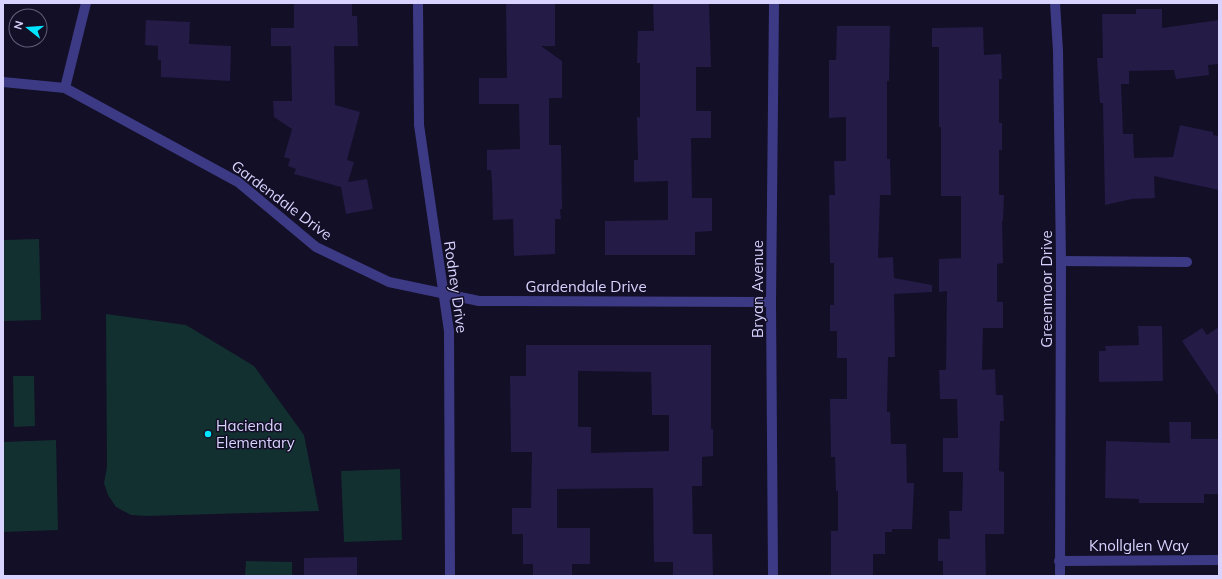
<svg xmlns="http://www.w3.org/2000/svg" width="1222" height="579" viewBox="0 0 1222 579" font-family="Mulish,sans-serif">
  <style>
    .green { fill: #12302f }
    .building { fill: #241b47; fill-rule: evenodd }
    .lines { fill: none; stroke-linecap: round; stroke-linejoin: round }
    .street { stroke: #3d3a85; stroke-width: 10 }
    .poi-dot { fill: #00e5ff; stroke: #130f26; stroke-width: 1.5 }
    .labels { text-anchor: middle; dominant-baseline: central; stroke-width: 3; stroke-linejoin: round; paint-order: stroke }
    .street-label { font-size: 15px; fill: #d9d4ff; stroke: #130f26 }
    .poi-label { font-size: 15px; fill: #d9d4ff; stroke: #130f26; text-anchor: start }
  </style>
  <rect width="100%" height="100%" fill="#130f26"/>
  <g class="green">
    <path d="M 39,239 L 41,320 L 3,321 L 3,240 Z"/>
    <path d="M 106,314 L 186,325 L 254,366 L 304,435 L 319,511 L 147,516 L 131,515 L 116,507 L 108,495 L 104,483 L 107,467 Z"/>
    <path d="M 13,376 L 34,376 L 35,426 L 14,427 Z"/>
    <path d="M 56,440 L 58,530 L 3,532 L 3,442 Z"/>
    <path d="M 400,469 L 402,540 L 344,542 L 341,471 Z"/>
    <path d="M 246,561 L 292,562 L 292,576 L 245,576 Z"/>
  </g>
  <g class="building">
    <path d="M 294,3 L 352,3 L 352,16 L 357,16 L 358,46 L 334,46 L 335,105 L 360,112 L 347,160 L 354,162 L 348,182 L 367,179 L 373,209 L 346,214 L 341,187 L 294,174 L 296,169 L 288,166 L 290,159 L 284,157 L 292,129 L 274,117 L 273,101 L 292,101 L 291,46 L 271,46 L 271,28 L 294,28 Z"/>
    <path d="M 506,3 L 555,3 L 555,46 L 541,46 L 562,61 L 562,98 L 549,98 L 549,145 L 561,145 L 562,209 L 560,209 L 561,219 L 555,219 L 555,254 L 514,256 L 513,219 L 493,220 L 492,183 L 491,170 L 487,170 L 487,150 L 520,149 L 519,104 L 479,104 L 479,78 L 507,78 Z"/>
    <path d="M 653,3 L 709,3 L 711,67 L 696,67 L 696,111 L 711,111 L 711,138 L 691,138 L 692,198 L 712,198 L 712,231 L 695,232 L 695,255 L 605,255 L 605,221 L 668,220 L 668,181 L 634,182 L 634,160 L 638,160 L 637,116 L 640,118 L 640,63 L 637,63 L 638,31 L 654,31 Z"/>
    <path d="M 1136,9 L 1162,9 L 1162,28 L 1219,20 L 1219,64 L 1208,65 L 1209,75 L 1176,79 L 1174,70 L 1129,71 L 1129,84 L 1121,84 L 1123,134 L 1133,134 L 1134,158 L 1173,157 L 1180,125 L 1213,132 L 1213,135 L 1219,136 L 1219,190 L 1154,176 L 1155,198 L 1132,199 L 1105,205 L 1103,103 L 1100,103 L 1097,58 L 1103,58 L 1102,14 L 1136,14 Z"/>
    <path d="M 146,20 L 190,22 L 189,44 L 231,46 L 230,81 L 161,77 L 161,60 L 158,60 L 158,46 L 145,45 Z"/>
    <path d="M 837,26 L 890,26 L 889,81 L 887,81 L 887,159 L 890,159 L 891,195 L 880,195 L 878,258 L 893,257 L 894,278 L 932,285 L 932,292 L 894,294 L 895,357 L 888,357 L 887,412 L 890,412 L 891,444 L 906,444 L 907,483 L 914,483 L 912,529 L 892,529 L 892,532 L 885,532 L 885,554 L 873,554 L 873,576 L 831,576 L 831,531 L 838,531 L 838,491 L 836,491 L 835,457 L 831,457 L 830,399 L 847,399 L 847,358 L 837,358 L 837,331 L 830,331 L 830,305 L 834,305 L 834,263 L 830,263 L 829,195 L 835,195 L 834,161 L 846,161 L 846,117 L 829,118 L 829,60 L 836,60 Z"/>
    <path d="M 983,27 L 984,55 L 1001,54 L 1002,79 L 999,79 L 999,123 L 1002,123 L 1002,150 L 999,150 L 999,195 L 1004,195 L 1003,221 L 1002,221 L 1003,263 L 997,264 L 997,302 L 1003,302 L 1003,328 L 983,328 L 982,370 L 995,369 L 996,395 L 1003,395 L 1004,421 L 1000,421 L 999,471 L 1004,472 L 1004,534 L 985,534 L 986,576 L 943,576 L 943,561 L 938,561 L 938,539 L 950,539 L 949,511 L 962,511 L 963,472 L 943,472 L 943,438 L 958,438 L 957,399 L 940,399 L 939,370 L 946,370 L 947,291 L 939,292 L 939,259 L 961,258 L 961,196 L 941,196 L 941,127 L 939,127 L 939,47 L 932,47 L 932,28 Z"/>
    <path d="M 1138,326 L 1162,326 L 1163,381 L 1099,382 L 1099,351 L 1106,351 L 1105,346 L 1139,345 Z"/>
    <path d="M 1219,327 L 1219,397 L 1182,341 L 1202,328 L 1207,335 Z"/>
    <path d="M 526,345 L 711,345 L 711,429 L 713,429 L 713,456 L 702,457 L 702,486 L 692,486 L 693,534 L 712,534 L 713,576 L 673,576 L 673,562 L 654,562 L 653,488 L 557,489 L 557,528 L 590,528 L 590,564 L 572,564 L 572,576 L 533,576 L 533,564 L 523,564 L 523,534 L 512,534 L 512,508 L 531,508 L 532,452 L 511,452 L 510,376 L 526,376 ZM 578,371 L 651,372 L 652,415 L 669,415 L 669,451 L 591,453 L 591,427 L 578,427 Z"/>
    <path d="M 1169,422 L 1191,422 L 1191,439 L 1219,439 L 1219,494 L 1204,494 L 1204,503 L 1139,503 L 1139,499 L 1105,498 L 1106,441 L 1170,443 Z"/>
    <path d="M 357,557 L 357,576 L 304,576 L 304,558 Z"/>
  </g>
  <g class="lines">
    <g class="street">
      <path d="M 418,3 L 419,125 L 449,331 L 450,576"/>
      <path d="M 1055,3 L 1058,51 L 1061,261 L 1060,576"/>
      <path d="M 3,82 L 65,88 L 238,182 L 316,247 L 389,282 L 479,301 L 771,302"/>
      <path d="M 65,88 L 86,3"/>
      <path d="M 1061,261 L 1187,262"/>
      <path d="M 1059,561 L 1219,560"/>
      <path d="M 773,576 L 771,302 L 774,3"/>
    </g>
  </g>
  <circle class="poi-dot" cx="208" cy="434" r="4"/>
  <g class="labels">
    <g class="street-label">
      <text transform="translate(282 200) rotate(37)">Gardendale Drive</text>
      <text x="586" y="286">Gardendale Drive</text>
      <text transform="translate(456 287) rotate(82)">Rodney Drive</text>
      <text transform="translate(757 289) rotate(-90)">Bryan Avenue</text>
      <text transform="translate(1046 289) rotate(-90)">Greenmoor Drive</text>
      <text x="1139" y="545">Knollglen Way</text>
    </g>
    <g class="poi-label">
      <text x="216" y="425">Hacienda<tspan x="216" dy="17">Elementary</tspan></text>
    </g>
  </g>
  <rect width="1222" height="579" fill="none" stroke="#d9d4ff" stroke-width="8"/>
  <g transform="translate(28 28) rotate(287)"><circle r="19" fill="#130f26" stroke="#625e7d"/>
  <path d="M0-3L7 15L0 10L-7 15Z" fill="#00e5ff"/>
  <text y="-6" font-size="11" font-weight="bold" text-anchor="middle" fill="#d9d4ff">N</text>
  </g>
</svg>
